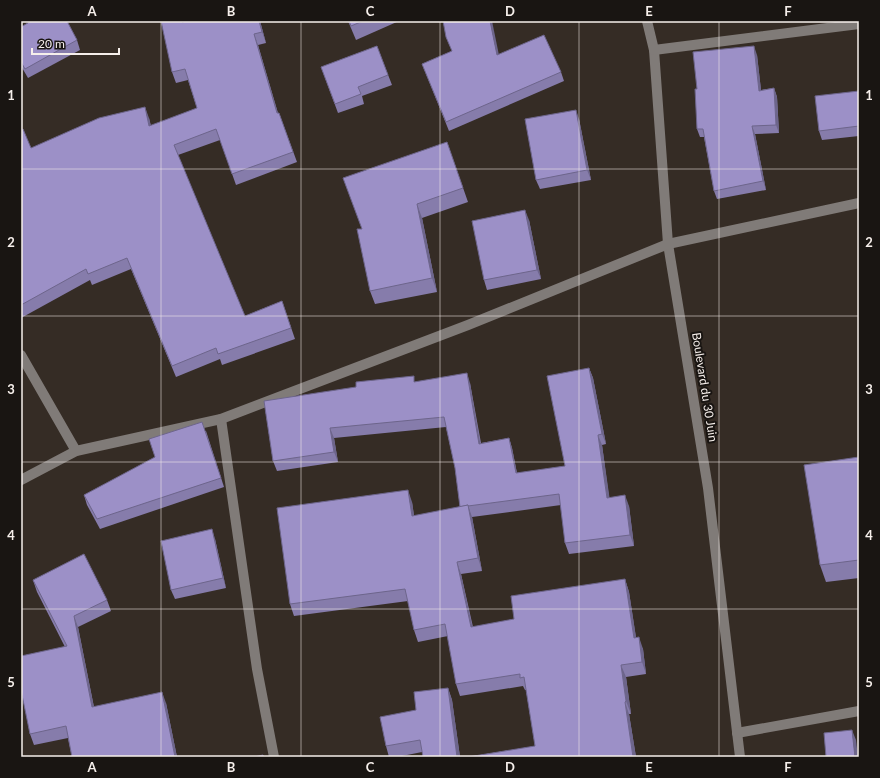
<svg xmlns="http://www.w3.org/2000/svg" width="880" height="778" viewBox="0 0 880 778" font-family="Lato,sans-serif">
  <style>
    .lines { fill: none; stroke-linecap: round; stroke-linejoin: round }
    .minor { stroke: #807b78; stroke-width: 10 }
    .wall { fill: #867cab }
    .shaded-wall { fill: #6d658b }
    .building { fill: #9c90c7; stroke: #6d658b }
    .grid { fill: none; stroke: #f6efeb; stroke-width: 1; stroke-opacity: 0.55 }
    .labels { text-anchor: middle; dominant-baseline: central; stroke-width: 4; stroke-linejoin: round; paint-order: stroke }
    .street-label { font-size: 12px; fill: #f6efeb; stroke: #191512 }
    .neatline { fill: none; stroke: #f6efeb; stroke-width: 1.5 }
    .grid-label { font-size: 13px; text-anchor: middle; font-weight: bold; fill: #f6efeb }
  </style>
  <rect width="100%" height="100%" fill="#352c25"/>
  <g class="lines">
    <g class="minor">
      <path d="M 647,21 L 654,50 L 668,244 L 708,488 L 740,757"/>
      <path d="M 654,50 L 859,24"/>
      <path d="M 21,355 L 76,451"/>
      <path d="M 221,419 L 257,669 L 274,757"/>
      <path d="M 21,480 L 76,451 L 221,419 L 468,325 L 668,244 L 859,203"/>
      <path d="M 737,733 L 859,711"/>
    </g>
  </g>
  <g class="wall">
    <path d="M 184,21 L 184,22 L 187,21 L 260,21 L 266,43 L 258,45 L 278,113 L 279,113 L 297,162 L 236,185 L 220,140 L 178,155 L 245,316 L 282,301 L 295,339 L 222,365 L 220,359 L 176,377 L 131,269 L 92,285 L 90,280 L 21,318 L 21,130 L 31,148 L 149,118 L 151,126 L 197,108 L 188,80 L 176,83 L 172,72 Z"/>
    <path d="M 348,21 L 399,21 L 356,40 Z"/>
    <path d="M 21,27 L 77,40 L 80,50 L 28,78 L 21,66 Z"/>
    <path d="M 446,37 L 499,55 L 561,72 L 564,81 L 449,131 L 422,64 L 452,51 Z"/>
    <path d="M 377,46 L 392,85 L 362,96 L 364,104 L 338,113 L 321,67 Z"/>
    <path d="M 757,55 L 761,90 L 774,88 L 777,97 L 779,133 L 755,134 L 766,190 L 717,199 L 714,191 L 704,137 L 700,137 L 697,129 L 697,89 Z"/>
    <path d="M 859,91 L 859,136 L 822,140 L 819,131 Z"/>
    <path d="M 579,119 L 591,180 L 540,189 L 536,180 Z"/>
    <path d="M 447,142 L 468,202 L 422,218 L 437,292 L 375,304 L 370,291 Z"/>
    <path d="M 529,220 L 541,279 L 487,290 L 484,280 Z"/>
    <path d="M 589,368 L 593,378 L 606,444 L 602,445 L 609,497 L 629,506 L 634,546 L 569,554 L 565,543 L 561,505 L 472,517 L 482,571 L 461,574 L 473,627 L 514,619 L 625,579 L 629,592 L 636,638 L 643,649 L 646,674 L 626,677 L 631,714 L 629,714 L 636,757 L 468,757 L 535,746 L 526,690 L 525,690 L 523,686 L 460,696 L 456,684 L 448,636 L 418,642 L 414,630 L 408,601 L 294,616 L 290,604 L 412,502 L 414,516 L 460,507 L 455,468 L 446,427 L 334,438 L 338,462 L 277,471 L 273,461 L 264,401 L 416,382 L 470,383 L 481,443 L 509,438 L 512,448 L 517,473 L 565,466 Z"/>
    <path d="M 206,431 L 224,487 L 100,529 L 87,505 L 84,495 Z"/>
    <path d="M 859,457 L 859,578 L 826,582 L 820,565 Z"/>
    <path d="M 215,539 L 226,588 L 175,599 L 171,590 Z"/>
    <path d="M 33,580 L 107,600 L 111,611 L 78,627 L 94,707 L 166,703 L 177,757 L 72,757 L 68,738 L 34,745 L 30,734 L 22,693 L 21,693 L 21,656 L 65,647 L 37,592 Z"/>
    <path d="M 448,688 L 452,700 L 460,757 L 423,757 L 422,752 L 397,757 L 389,757 L 386,746 L 416,710 Z"/>
  </g>
  <g class="shaded-wall">
    <path d="M 259,21 L 260,21 L 266,43 L 262,32 Z"/>
    <path d="M 490,21 L 492,21 L 501,65 L 497,55 Z"/>
    <path d="M 254,34 L 258,45 L 281,124 L 277,113 Z"/>
    <path d="M 754,46 L 757,55 L 762,99 L 759,91 Z"/>
    <path d="M 774,88 L 777,97 L 779,133 L 776,125 Z"/>
    <path d="M 145,107 L 149,118 L 153,137 L 149,126 Z"/>
    <path d="M 576,110 L 579,119 L 591,180 L 587,170 Z"/>
    <path d="M 752,126 L 755,134 L 766,190 L 763,181 Z"/>
    <path d="M 417,204 L 422,218 L 437,292 L 432,278 Z"/>
    <path d="M 525,210 L 529,220 L 541,279 L 537,270 Z"/>
    <path d="M 589,368 L 593,378 L 606,444 L 602,434 Z"/>
    <path d="M 467,373 L 470,383 L 482,454 L 479,444 Z"/>
    <path d="M 330,428 L 334,438 L 338,462 L 334,452 Z"/>
    <path d="M 598,435 L 602,445 L 611,508 L 607,498 Z"/>
    <path d="M 509,438 L 512,448 L 519,484 L 516,473 Z"/>
    <path d="M 408,490 L 412,502 L 416,528 L 412,516 Z"/>
    <path d="M 625,495 L 629,506 L 634,546 L 630,535 Z"/>
    <path d="M 468,505 L 472,517 L 482,571 L 478,558 Z"/>
    <path d="M 212,529 L 215,539 L 226,588 L 223,578 Z"/>
    <path d="M 457,562 L 461,574 L 475,639 L 471,627 Z"/>
    <path d="M 625,579 L 629,592 L 638,650 L 634,638 Z"/>
    <path d="M 74,616 L 78,627 L 96,718 L 92,707 Z"/>
    <path d="M 639,637 L 643,649 L 646,674 L 642,662 Z"/>
    <path d="M 621,665 L 626,677 L 631,714 L 626,701 Z"/>
    <path d="M 448,688 L 452,700 L 460,757 L 457,757 Z"/>
    <path d="M 162,692 L 166,703 L 177,757 L 175,757 Z"/>
    <path d="M 625,702 L 629,714 L 636,757 L 633,757 Z"/>
    <path d="M 852,730 L 856,740 L 858,757 L 855,757 Z"/>
  </g>
  <g class="building">
    <path d="M 31,21 L 67,21 L 77,40 L 25,69 L 21,62 L 21,27 Z"/>
    <path d="M 161,21 L 182,21 L 182,22 L 187,21 L 259,21 L 262,32 L 254,34 L 277,113 L 279,113 L 293,152 L 232,174 L 216,129 L 174,145 L 245,316 L 282,301 L 291,328 L 218,354 L 216,348 L 172,366 L 127,258 L 88,274 L 86,269 L 21,305 L 21,130 L 23,129 L 31,148 L 99,118 L 145,107 L 149,126 L 197,108 L 185,69 L 172,72 Z"/>
    <path d="M 349,21 L 363,21 L 351,26 Z"/>
    <path d="M 443,21 L 490,21 L 497,55 L 544,35 L 561,72 L 446,122 L 422,64 L 452,51 L 446,37 Z"/>
    <path d="M 377,46 L 388,75 L 358,87 L 361,94 L 335,104 L 321,67 Z"/>
    <path d="M 754,46 L 759,91 L 774,88 L 776,125 L 752,126 L 763,181 L 714,191 L 703,129 L 697,129 L 695,89 L 697,89 L 693,52 Z"/>
    <path d="M 859,91 L 859,126 L 819,131 L 815,96 Z"/>
    <path d="M 576,110 L 587,170 L 536,180 L 525,119 Z"/>
    <path d="M 447,142 L 463,188 L 417,204 L 432,278 L 370,291 L 357,229 L 362,229 L 343,178 Z"/>
    <path d="M 525,210 L 537,270 L 484,280 L 472,221 Z"/>
    <path d="M 589,368 L 602,434 L 598,435 L 607,498 L 625,495 L 630,535 L 565,543 L 559,494 L 468,506 L 468,505 L 460,507 L 455,468 L 444,417 L 330,428 L 334,452 L 273,461 L 264,401 L 356,387 L 356,382 L 414,376 L 414,382 L 467,373 L 479,444 L 509,438 L 516,473 L 565,466 L 547,376 Z"/>
    <path d="M 202,422 L 221,478 L 97,519 L 84,495 L 155,457 L 149,439 Z"/>
    <path d="M 859,457 L 859,560 L 820,565 L 804,465 Z"/>
    <path d="M 408,490 L 412,516 L 468,505 L 478,558 L 457,562 L 471,627 L 514,619 L 511,596 L 625,579 L 634,638 L 639,637 L 642,662 L 621,665 L 626,701 L 625,702 L 633,757 L 468,757 L 535,746 L 524,677 L 520,678 L 520,674 L 456,684 L 445,624 L 414,630 L 405,589 L 290,604 L 277,508 Z"/>
    <path d="M 212,529 L 223,578 L 171,590 L 161,541 Z"/>
    <path d="M 84,554 L 107,600 L 74,616 L 92,707 L 162,692 L 175,757 L 72,757 L 66,726 L 30,734 L 21,690 L 21,656 L 67,646 L 33,580 Z"/>
    <path d="M 448,688 L 457,757 L 423,757 L 420,740 L 386,746 L 380,717 L 416,710 L 414,692 Z"/>
    <path d="M 852,730 L 855,757 L 826,757 L 824,733 Z"/>
    <path d="M 263,755 L 264,757 L 254,757 Z"/>
  </g>
  <path class="grid" d="M 161,21 L 161,757M 301,21 L 301,757M 440,21 L 440,757M 579,21 L 579,757M 719,21 L 719,757M 21,169 L 859,169M 21,316 L 859,316M 21,462 L 859,462M 21,609 L 859,609"/>
  <g class="labels">
    <g class="street-label">
      <text transform="translate(705 387) rotate(81)">Boulevard du 30 Juin</text>
    </g>
  </g>
  <rect width="880" height="778" fill="none" stroke="#191512" stroke-width="44"/>
  <path d="M32 48v6h87v-6" fill="none" stroke="#f6efeb" stroke-width="2"/>
  <text x="38" y="48" font-size="12" fill="#f6efeb" stroke="#191512" stroke-width="3" paint-order="stroke">20 m</text>
  <rect x="22" y="22" width="836" height="734" class="neatline"/>
  <g class="grid-label">
    <text x="92" y="16">A</text>
    <text x="231" y="16">B</text>
    <text x="370" y="16">C</text>
    <text x="510" y="16">D</text>
    <text x="649" y="16">E</text>
    <text x="788" y="16">F</text>
    <text x="11" y="100">1</text>
    <text x="869" y="100">1</text>
    <text x="11" y="247">2</text>
    <text x="869" y="247">2</text>
    <text x="11" y="394">3</text>
    <text x="869" y="394">3</text>
    <text x="11" y="540">4</text>
    <text x="869" y="540">4</text>
    <text x="11" y="687">5</text>
    <text x="869" y="687">5</text>
    <text x="92" y="772">A</text>
    <text x="231" y="772">B</text>
    <text x="370" y="772">C</text>
    <text x="510" y="772">D</text>
    <text x="649" y="772">E</text>
    <text x="788" y="772">F</text>
  </g>
</svg>
